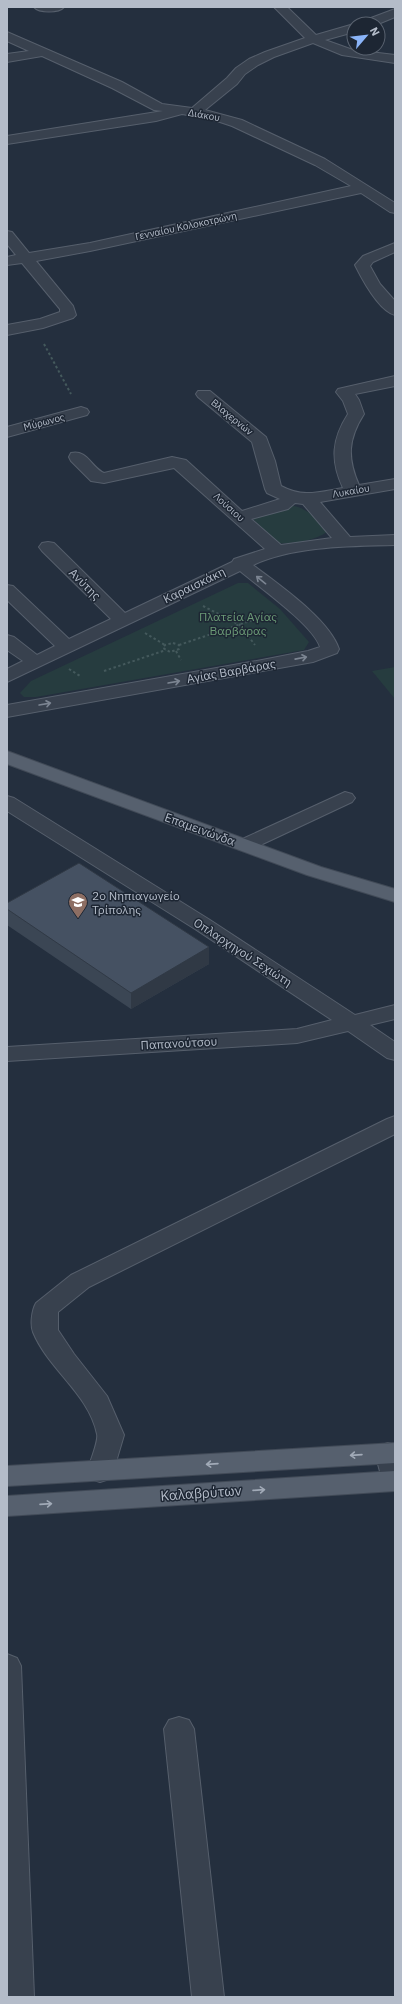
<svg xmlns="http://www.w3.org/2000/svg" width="402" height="2004" viewBox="0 0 402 2004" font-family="'IBM Plex Sans',sans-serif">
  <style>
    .green { fill: #263c3f }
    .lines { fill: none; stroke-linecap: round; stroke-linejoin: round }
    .minor-casing { stroke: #565f6c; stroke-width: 2 }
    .major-casing { stroke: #414a57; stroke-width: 2 }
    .path { stroke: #44595c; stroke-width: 2; stroke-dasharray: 2.5 2.5; stroke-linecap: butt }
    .minor { fill: #38414e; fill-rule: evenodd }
    .major { fill: #56606e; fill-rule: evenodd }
    .wall { fill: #3b4654 }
    .shaded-wall { fill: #303945 }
    .building { fill: #455162; stroke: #303945 }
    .oneway { stroke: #7c8592 }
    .oneway2 { stroke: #a1aab7 }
    .labels { text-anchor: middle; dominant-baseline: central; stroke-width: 3; stroke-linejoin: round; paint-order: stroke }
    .far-street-label { font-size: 10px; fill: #b4bcc9; stroke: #1d2633 }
    .street-label { font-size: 12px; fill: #b4bcc9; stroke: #1d2633 }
    .park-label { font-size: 12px; fill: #6b9a76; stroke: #1d2633 }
    .poi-label { font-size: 12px; fill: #b4bcc9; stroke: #1d2633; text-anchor: start }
    .near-street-label { font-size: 14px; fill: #b4bcc9; stroke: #1d2633 }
  </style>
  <rect width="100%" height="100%" fill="#242f3e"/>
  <g class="green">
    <path d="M 294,506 C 306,508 321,521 327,532 C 314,541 293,544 278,543 L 252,518 L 260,514 Z"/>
    <path d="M 238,583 L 248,583 L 280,609 L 309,642 L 304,650 L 36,697 L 24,697 L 20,693 L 31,681 Z"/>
    <path d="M 395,667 L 395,699 L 372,671 Z"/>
  </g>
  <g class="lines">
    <defs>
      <g id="minor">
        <path d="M 34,7 L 64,7 C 59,13 39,13 34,7 Z"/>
        <path d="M 274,7 L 287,7 L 316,35 L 354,24 L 354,32 L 325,40 L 353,50 L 395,55 L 395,63 L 342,55 L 313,43 L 274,57 L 258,65 L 245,74 L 237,84 L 205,110 L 242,120 L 325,159 L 395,203 L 395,213 L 390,212 L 361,193 L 90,251 L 36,261 L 73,306 L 76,315 L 73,318 L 43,328 L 7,335 L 7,325 L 40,319 L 60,312 L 60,309 L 22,263 L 7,265 L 7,257 L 16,255 L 7,244 L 7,231 L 12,232 L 29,253 L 90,243 L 351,186 L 315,165 L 232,126 L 211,119 L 182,114 L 156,121 L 7,144 L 7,136 L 163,111 L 154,110 L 112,88 L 42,56 L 7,62 L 7,54 L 29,51 L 7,41 L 7,32 L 122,82 L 162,104 L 192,108 L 227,78 L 236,68 L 249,59 L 265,52 L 305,38 Z"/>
        <path d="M 395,9 L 395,17 L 378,24 L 361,24 L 363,21 Z"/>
        <path d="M 395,243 L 395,252 L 373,262 L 370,266 L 380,284 L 395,301 L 395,315 C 379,311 362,279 355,265 L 363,256 Z"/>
        <path d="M 395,376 L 395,386 L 355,394 L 359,400 L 364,414 C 348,439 347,458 359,485 L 395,479 L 395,489 L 320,502 L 350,537 L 395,535 L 395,545 C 351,546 293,546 253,565 C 279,585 329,619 339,649 L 337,653 L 313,662 L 7,717 L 7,705 L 262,660 L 308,651 L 320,647 C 313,625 259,587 240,571 L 7,682 L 7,669 L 23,661 L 7,650 L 7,635 L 14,637 L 37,655 L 55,646 L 7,600 L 7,585 L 13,586 L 69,639 L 111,619 L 42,551 L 39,547 L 42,543 L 48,542 L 54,543 L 125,613 L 232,562 L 234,559 L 265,549 L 174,468 L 104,483 L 91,481 L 71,461 L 69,457 L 71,453 C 87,449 91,467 104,473 L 172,457 L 186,460 L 242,511 L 280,499 L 267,493 L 265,489 L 252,442 L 198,397 L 196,394 L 198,391 L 210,391 L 266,437 L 275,461 L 281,486 C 303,498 319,492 343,488 C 330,460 332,439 348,414 L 343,401 L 336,392 L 338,389 ZM 295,503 L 303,504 L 332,538 L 281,545 L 251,519 L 288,509 Z"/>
        <path d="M 81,407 L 87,409 L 89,412 L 87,415 L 7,437 L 7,427 Z"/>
        <path d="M 345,792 L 352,794 L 355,798 L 352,802 L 252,849 L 245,851 L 238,849 L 235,845 L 238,841 Z"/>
        <path d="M 7,796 L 14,798 L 210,920 L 355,1015 L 395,1005 L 395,1019 L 370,1025 L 395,1042 L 395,1060 L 387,1058 L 348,1031 L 297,1043 L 7,1061 L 7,1047 L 297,1029 L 332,1020 L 195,929 L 7,811 Z"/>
        <path d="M 395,1116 L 395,1134 L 89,1287 L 58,1312 L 58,1330 L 74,1354 L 107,1396 L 124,1435 L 113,1472 L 109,1479 L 100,1482 L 91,1479 L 87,1472 C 89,1464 99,1441 97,1434 C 89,1394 48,1369 33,1332 C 30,1324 32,1310 36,1303 L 71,1275 L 387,1119 Z"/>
        <path d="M 388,1443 L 395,1445 L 395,1489 L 386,1486 L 382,1479 L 375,1453 L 379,1446 Z"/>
        <path d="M 7,1654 L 17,1658 L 21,1666 L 34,1997 L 7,1997 Z"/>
        <path d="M 179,1717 L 189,1720 L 194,1729 L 224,1997 L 192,1997 L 164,1729 L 169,1720 Z"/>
      </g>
      <g id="major">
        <path d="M 7,751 L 321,867 L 395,889 L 395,902 L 307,875 L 7,764 Z"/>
        <path d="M 395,1443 L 395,1463 L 7,1486 L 7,1466 Z"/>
        <path d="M 395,1471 L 395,1491 L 7,1516 L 7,1496 Z"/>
      </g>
    </defs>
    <use href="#minor" class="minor-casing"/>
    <use href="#major" class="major-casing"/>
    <g class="path">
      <path d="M 44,344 L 71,394"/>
      <path d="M 203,606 L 240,625 L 255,645"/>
      <path d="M 145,633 L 165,645"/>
      <path d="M 173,643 L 179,645 L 179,649 L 170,652 L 163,648 L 165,645 Z"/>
      <path d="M 179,645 L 253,620"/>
      <path d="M 176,651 L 181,660"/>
      <path d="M 69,669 L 80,676"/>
      <path d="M 104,671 L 166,650"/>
    </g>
    <use href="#minor" class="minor"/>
    <use href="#major" class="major"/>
  </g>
  <path class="wall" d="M 7,903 L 209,947 L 209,964 L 131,1009 L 7,925 Z"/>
  <path class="shaded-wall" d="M 209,947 L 209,964 L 131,1009 L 131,993 Z"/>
  <path class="building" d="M 79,863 L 209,947 L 131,993 L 7,909 L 7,903 Z"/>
  <defs><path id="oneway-shaft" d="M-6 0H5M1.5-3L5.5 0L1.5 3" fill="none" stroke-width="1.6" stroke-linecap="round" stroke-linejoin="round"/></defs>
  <g class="oneway">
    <use href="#oneway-shaft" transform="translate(261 580) rotate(-141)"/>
    <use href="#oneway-shaft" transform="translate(301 658) rotate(-11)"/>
    <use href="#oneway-shaft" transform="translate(174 682) rotate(-10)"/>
    <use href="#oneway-shaft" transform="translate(45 704) rotate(-10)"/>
  </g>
  <g class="oneway2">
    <use href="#oneway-shaft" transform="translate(356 1455) rotate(176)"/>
    <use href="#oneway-shaft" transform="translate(212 1464) rotate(176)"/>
    <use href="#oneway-shaft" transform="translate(259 1490) rotate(-4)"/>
    <use href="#oneway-shaft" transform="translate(46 1504) rotate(-4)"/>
  </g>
  <defs>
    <symbol id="school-pin" viewBox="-11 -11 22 30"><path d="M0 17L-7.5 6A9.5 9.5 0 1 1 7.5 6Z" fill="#8d6e63" stroke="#1d2633"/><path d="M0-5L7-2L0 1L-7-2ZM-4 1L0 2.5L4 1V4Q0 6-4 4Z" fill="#fff"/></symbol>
  </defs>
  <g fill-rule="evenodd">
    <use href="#school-pin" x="67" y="891" width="22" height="30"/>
  </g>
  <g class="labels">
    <g class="far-street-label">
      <text transform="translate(204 115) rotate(10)">Διάκου</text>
      <text transform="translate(186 226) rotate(-12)">Γενναίου Κολοκοτρώνη</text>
      <text transform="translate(232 417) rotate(39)">Βλαχερνών</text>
      <text transform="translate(44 422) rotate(-15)">Μύρωνος</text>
      <text transform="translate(351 491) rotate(-10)">Λυκαίου</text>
      <text transform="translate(229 507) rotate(42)">Λούσιου</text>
    </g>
    <g class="street-label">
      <text transform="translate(85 584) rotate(45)">Ανύτης</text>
      <text transform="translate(194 585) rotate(-26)">Καραισκάκη</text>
      <text transform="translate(231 671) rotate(-10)">Αγίας Βαρβάρας</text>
      <text transform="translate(200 829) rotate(20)">Επαμεινώνδα</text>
      <text transform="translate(243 952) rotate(33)">Οπλαρχηγού Σεχιώτη</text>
      <text transform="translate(179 1043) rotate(-3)">Παπανούτσου</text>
    </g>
    <g class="park-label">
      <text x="238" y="616">Πλατεία Αγίας<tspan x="238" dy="14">Βαρβάρας</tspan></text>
    </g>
    <g class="poi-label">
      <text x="92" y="895">2ο Νηπιαγωγείο<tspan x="92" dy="14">Τρίπολης</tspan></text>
    </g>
    <g class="near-street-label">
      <text transform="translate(201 1493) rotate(-4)">Καλαβρύτων</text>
    </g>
  </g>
  <rect width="402" height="2004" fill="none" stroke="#b4bcc9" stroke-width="16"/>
  <g transform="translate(366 36) rotate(62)"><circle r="19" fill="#1d2633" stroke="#59626f"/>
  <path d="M0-3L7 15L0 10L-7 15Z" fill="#8ab4f8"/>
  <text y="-6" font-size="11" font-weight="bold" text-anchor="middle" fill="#b4bcc9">N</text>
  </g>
</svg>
